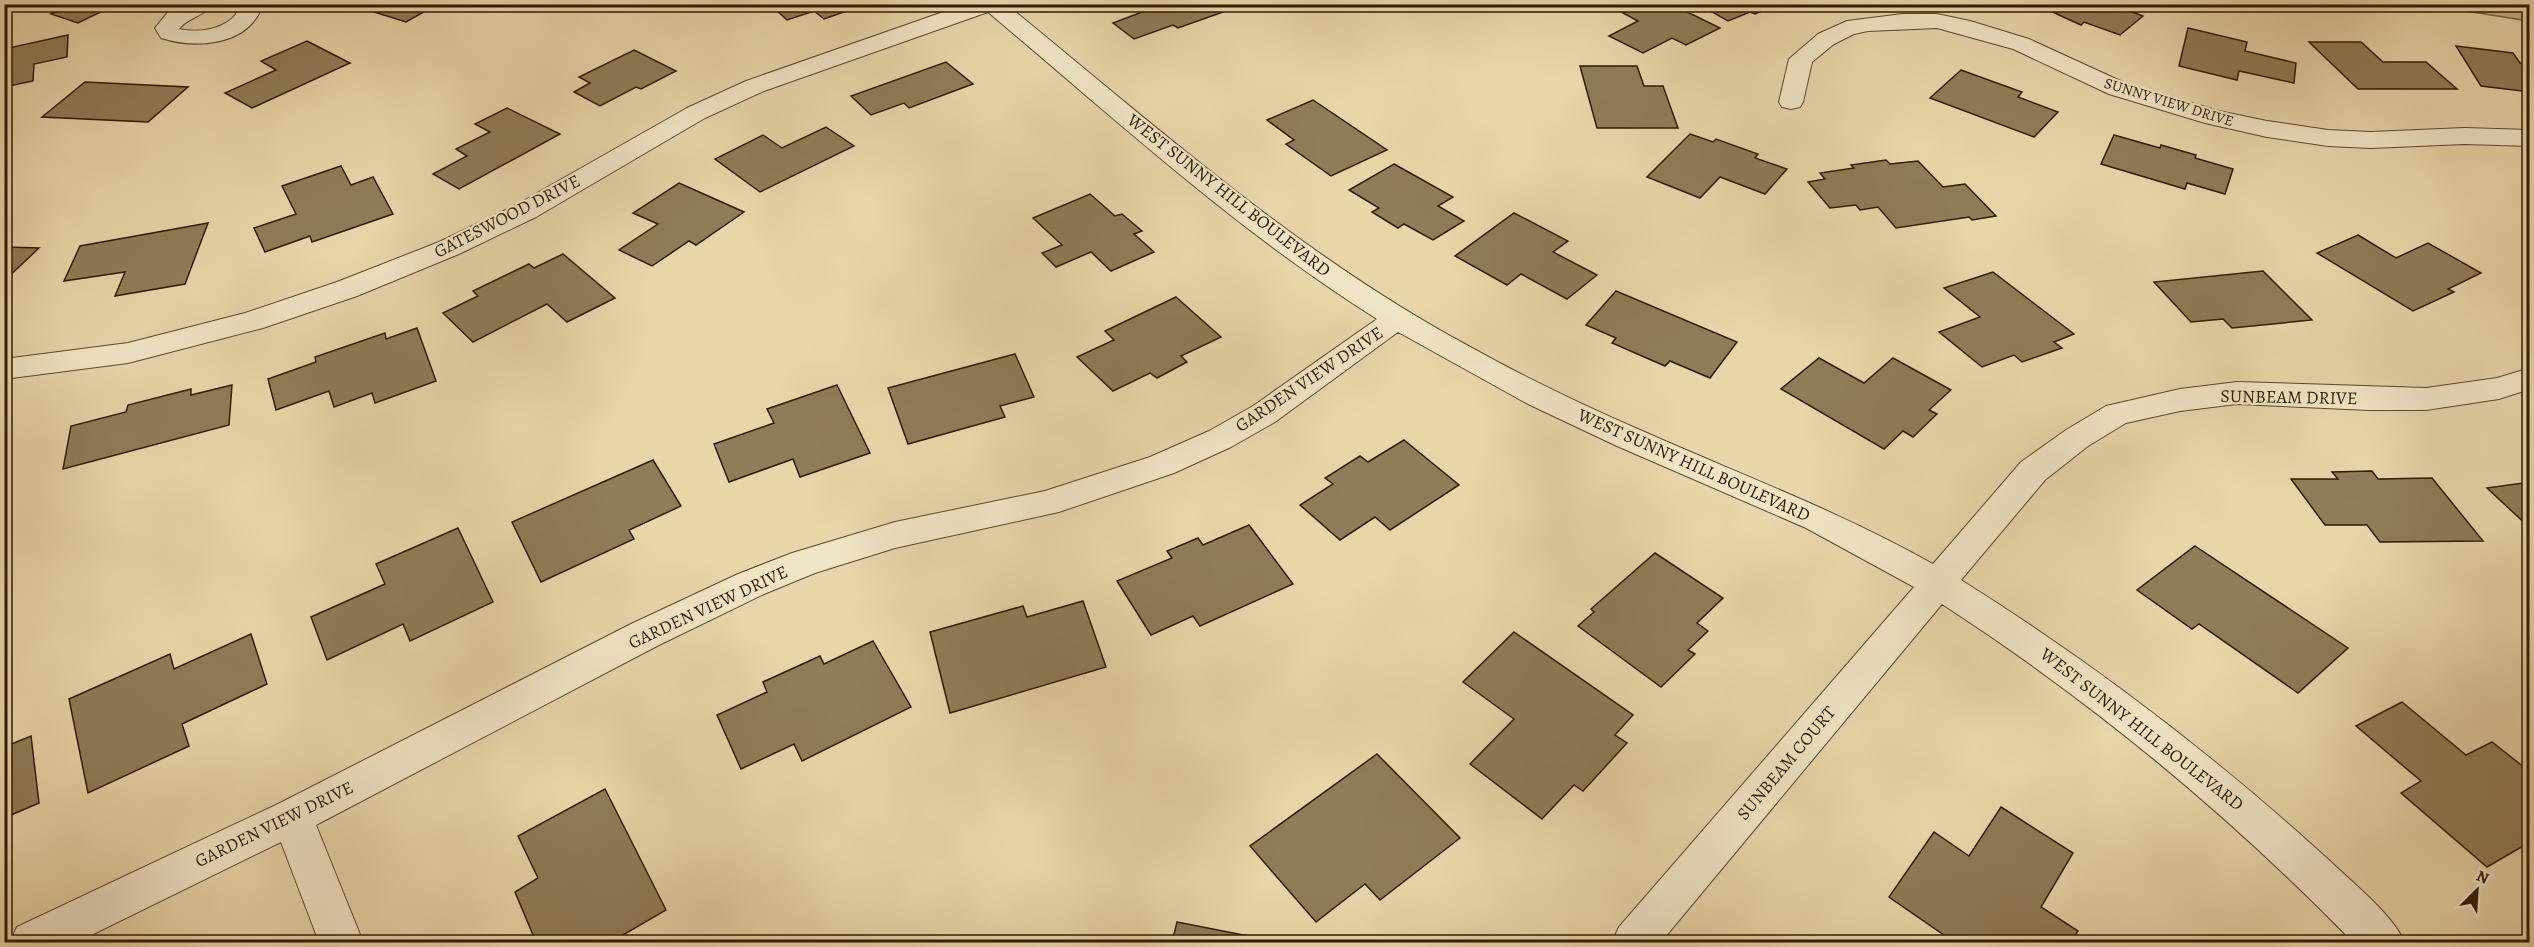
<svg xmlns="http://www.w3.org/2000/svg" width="2534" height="947" viewBox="0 0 2534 947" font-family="Alegreya,serif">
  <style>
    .green { fill: #c8b58c; stroke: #7b6847; stroke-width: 1.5 }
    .building { fill: #8f7c58; stroke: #2e1b02; stroke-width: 1.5 }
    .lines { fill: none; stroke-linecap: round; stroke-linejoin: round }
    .minor-casing { stroke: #5c4a2c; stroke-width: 2 }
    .minor { fill: #f0e4c6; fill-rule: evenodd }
    .labels { text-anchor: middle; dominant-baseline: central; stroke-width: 4.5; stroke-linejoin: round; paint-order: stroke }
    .far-street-label { font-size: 15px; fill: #2e1b02; stroke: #f0e4c6 }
    .street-label { font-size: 18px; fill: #2e1b02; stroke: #f0e4c6 }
  </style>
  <rect width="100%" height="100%" fill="#e8d5a8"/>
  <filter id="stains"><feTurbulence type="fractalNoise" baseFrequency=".00333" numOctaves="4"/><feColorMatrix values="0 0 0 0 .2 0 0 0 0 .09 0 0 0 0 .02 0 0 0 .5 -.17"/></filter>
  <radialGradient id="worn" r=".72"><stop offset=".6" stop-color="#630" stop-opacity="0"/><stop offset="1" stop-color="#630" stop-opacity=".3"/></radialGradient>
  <path class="green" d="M 2429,5 L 2529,5 L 2529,21 Z"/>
  <g class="building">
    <path d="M 72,4 L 117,4 L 78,23 L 51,14 Z"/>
    <path d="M 384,4 L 438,4 L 406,22 L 371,11 Z"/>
    <path d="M 790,4 L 867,4 L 824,19 L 814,11 L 787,20 L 775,9 Z"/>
    <path d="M 1144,4 L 1212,4 L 1223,12 L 1178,28 L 1173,25 L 1134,39 L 1113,23 L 1150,9 Z"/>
    <path d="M 1640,4 L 1671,4 L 1720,28 L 1686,45 L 1672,38 L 1643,53 L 1609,36 L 1638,21 L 1623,13 Z"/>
    <path d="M 1698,4 L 1771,4 L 1774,6 L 1755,14 L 1750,12 L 1728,21 Z"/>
    <path d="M 2035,4 L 2111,4 L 2143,16 L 2120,35 L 2084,22 L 2081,25 Z"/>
    <path d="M 2188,28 L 2247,42 L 2245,51 L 2296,63 L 2294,83 L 2239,71 L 2237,80 L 2179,66 Z"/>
    <path d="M 68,35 L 67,57 L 34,64 L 33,81 L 4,87 L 4,49 Z"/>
    <path d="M 307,41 L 350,63 L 252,108 L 225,93 L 276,70 L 261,61 Z"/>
    <path d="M 2309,42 L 2361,42 L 2383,62 L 2426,62 L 2457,89 L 2358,89 Z"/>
    <path d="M 2456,46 L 2513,53 L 2520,63 L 2530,65 L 2530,92 L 2481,86 Z"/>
    <path d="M 634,50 L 676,71 L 641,89 L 636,87 L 600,106 L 574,92 L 590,83 L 579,77 Z"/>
    <path d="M 946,62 L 973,84 L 909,108 L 904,103 L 871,115 L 851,96 Z"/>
    <path d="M 1580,66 L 1637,66 L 1644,86 L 1663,86 L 1678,128 L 1597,128 Z"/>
    <path d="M 1961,70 L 2022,92 L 2018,97 L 2058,112 L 2034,137 L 1930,98 Z"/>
    <path d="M 85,82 L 188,87 L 148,122 L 42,117 Z"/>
    <path d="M 1313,100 L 1387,150 L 1331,176 L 1286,144 L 1294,140 L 1267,120 Z"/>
    <path d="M 507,108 L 560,134 L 459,189 L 433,174 L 467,156 L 456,149 L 490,132 L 475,124 Z"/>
    <path d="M 826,127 L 854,146 L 760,192 L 715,159 L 763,135 L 782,148 Z"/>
    <path d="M 1690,134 L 1713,142 L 1716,139 L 1758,154 L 1755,158 L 1787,169 L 1765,194 L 1720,177 L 1700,198 L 1647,177 Z"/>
    <path d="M 2114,135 L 2160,148 L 2161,145 L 2196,155 L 2195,158 L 2233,169 L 2225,194 L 2187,183 L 2185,189 L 2101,164 Z"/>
    <path d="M 1886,160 L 1890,164 L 1918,161 L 1943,187 L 1965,184 L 1996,216 L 1972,220 L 1969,217 L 1896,228 L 1878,207 L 1860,210 L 1856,205 L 1830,208 L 1808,182 L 1825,179 L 1820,173 L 1854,168 L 1851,165 Z"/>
    <path d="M 1394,164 L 1453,197 L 1438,206 L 1464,221 L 1433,240 L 1404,224 L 1398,228 L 1372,212 L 1379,208 L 1349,190 Z"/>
    <path d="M 341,166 L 351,185 L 373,177 L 393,214 L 312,242 L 310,236 L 265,252 L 254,228 L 296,214 L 282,186 Z"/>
    <path d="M 679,183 L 744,212 L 696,245 L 689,241 L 652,266 L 619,250 L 658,224 L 633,213 Z"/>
    <path d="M 1090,194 L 1115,216 L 1122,214 L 1142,231 L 1134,234 L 1154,252 L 1111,271 L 1091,252 L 1056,267 L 1042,253 L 1062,245 L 1033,218 Z"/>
    <path d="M 1514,213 L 1568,241 L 1553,252 L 1597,275 L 1567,299 L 1521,274 L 1507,285 L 1455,256 Z"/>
    <path d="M 208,223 L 185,284 L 115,296 L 125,272 L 64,281 L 80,246 Z"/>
    <path d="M 2358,235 L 2396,258 L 2428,243 L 2481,273 L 2448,289 L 2454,292 L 2413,311 L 2317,253 Z"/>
    <path d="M 4,247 L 39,248 L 4,281 Z"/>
    <path d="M 563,254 L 615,298 L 567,322 L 547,304 L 473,342 L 443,313 L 478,296 L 473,291 L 529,264 L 534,268 Z"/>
    <path d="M 2263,271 L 2312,320 L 2232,328 L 2223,319 L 2191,322 L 2154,282 Z"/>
    <path d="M 1993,272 L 2074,334 L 2054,342 L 2062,348 L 2022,362 L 2014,355 L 1982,367 L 1939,332 L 1980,317 L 1944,288 Z"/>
    <path d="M 1616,291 L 1737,342 L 1710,378 L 1670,361 L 1665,366 L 1612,343 L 1616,338 L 1586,325 Z"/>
    <path d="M 1176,297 L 1221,337 L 1181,356 L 1187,362 L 1157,378 L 1150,373 L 1113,391 L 1077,357 L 1114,340 L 1105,331 Z"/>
    <path d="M 417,328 L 436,381 L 375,403 L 372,393 L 334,407 L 329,391 L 276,410 L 268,379 L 316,362 L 315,357 L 385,333 L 386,339 Z"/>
    <path d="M 1015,354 L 1034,397 L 1000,406 L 1005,417 L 908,444 L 888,388 Z"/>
    <path d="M 1819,358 L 1864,383 L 1893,358 L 1951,390 L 1929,410 L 1937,414 L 1913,437 L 1903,431 L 1884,449 L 1781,389 Z"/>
    <path d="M 232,385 L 229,425 L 63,469 L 71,426 L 126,412 L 128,405 L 191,389 L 191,395 Z"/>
    <path d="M 837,385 L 870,453 L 800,477 L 793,459 L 729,482 L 714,444 L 774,423 L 767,409 Z"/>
    <path d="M 1404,440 L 1459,485 L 1390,530 L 1375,517 L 1340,540 L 1300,505 L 1333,484 L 1325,478 L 1360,456 L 1368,462 Z"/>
    <path d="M 653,460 L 681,506 L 629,530 L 634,539 L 541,582 L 512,522 Z"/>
    <path d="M 2372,471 L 2378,479 L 2432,478 L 2483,541 L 2380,542 L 2367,525 L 2325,525 L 2291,479 L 2338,479 L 2332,472 Z"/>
    <path d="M 2530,482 L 2530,528 L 2487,488 Z"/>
    <path d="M 1249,525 L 1293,584 L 1200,626 L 1193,616 L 1151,635 L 1117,581 L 1172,558 L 1167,551 L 1198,538 L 1203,545 Z"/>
    <path d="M 458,528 L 493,602 L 410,641 L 403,624 L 327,660 L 311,617 L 385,584 L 376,564 Z"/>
    <path d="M 2195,546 L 2348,648 L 2298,693 L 2199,624 L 2192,629 L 2137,590 Z"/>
    <path d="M 1655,553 L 1723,598 L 1697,623 L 1708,631 L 1688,650 L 1695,654 L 1661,687 L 1578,626 L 1594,612 L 1591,609 Z"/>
    <path d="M 1083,601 L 1106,667 L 950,713 L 930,632 L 1023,606 L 1027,617 Z"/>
    <path d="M 1514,632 L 1633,715 L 1615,735 L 1627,743 L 1583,791 L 1574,785 L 1542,819 L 1470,764 L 1514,719 L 1463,682 Z"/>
    <path d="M 251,634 L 267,684 L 182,724 L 189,746 L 88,793 L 69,699 L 170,654 L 174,669 Z"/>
    <path d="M 873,641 L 911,707 L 802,761 L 794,744 L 741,769 L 717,715 L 767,692 L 763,682 L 820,656 L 824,664 Z"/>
    <path d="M 2402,702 L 2466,755 L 2492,742 L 2530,772 L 2530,842 L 2487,867 L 2401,793 L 2421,781 L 2356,726 Z"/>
    <path d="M 31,736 L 39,803 L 4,818 L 4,747 Z"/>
    <path d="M 1377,754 L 1460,838 L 1380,900 L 1365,884 L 1316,922 L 1250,846 Z"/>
    <path d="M 605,789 L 666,910 L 611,942 L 536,942 L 515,892 L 538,878 L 518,836 Z"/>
    <path d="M 2001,807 L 2073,853 L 2041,907 L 2078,931 L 2071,942 L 1954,942 L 1889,897 L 1934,832 L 1969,856 Z"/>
    <path d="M 1177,922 L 1269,940 L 1268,942 L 1172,942 Z"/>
  </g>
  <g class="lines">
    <defs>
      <g id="minor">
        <path d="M 184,4 L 214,4 C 205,16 188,17 179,29 C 198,33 229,30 239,9 L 235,4 L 258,4 L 261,9 C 246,46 195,49 161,38 L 155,28 L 169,11 Z"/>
        <path d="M 966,4 L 1006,4 C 1153,124 1296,252 1463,343 C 1520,375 1580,404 1640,430 C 1739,474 1839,511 1933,564 L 2021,462 L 2066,430 L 2106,406 L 2180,389 L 2237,382 L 2426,388 L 2497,378 L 2530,368 L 2530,389 L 2499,399 L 2426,410 L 2369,410 L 2237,404 L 2180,411 L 2126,423 L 2088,446 L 2045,480 L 1961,580 C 2095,664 2215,756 2331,862 C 2352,882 2395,917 2404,942 L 2353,942 C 2227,813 2093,702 1942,604 L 1661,942 L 1612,942 L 1619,927 L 1914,587 L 1806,528 L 1617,446 L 1528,404 L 1398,332 L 1275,422 L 1231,447 L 1174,473 L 1059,512 L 895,548 L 815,573 L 764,594 L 657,646 L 316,825 L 363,942 L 319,942 L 281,842 L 77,942 L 10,942 L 17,927 L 278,804 L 631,624 L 738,574 L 792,553 L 895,522 L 1045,491 L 1150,457 L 1209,431 L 1253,406 L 1377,319 C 1237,231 1114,118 988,12 L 764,91 L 705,118 L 536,217 L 459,254 L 357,296 L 263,328 L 128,363 L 4,379 L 4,359 L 128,343 L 245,313 L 337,282 L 439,242 L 516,205 L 687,108 L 746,81 Z"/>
        <path d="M 1903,14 L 1937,14 L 1970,21 L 2029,39 L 2127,84 L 2219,111 L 2267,121 L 2328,130 L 2371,132 L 2464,128 L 2530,130 L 2530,146 L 2464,144 L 2371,148 L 2328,146 L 2267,137 L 2205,123 L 2109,94 L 2013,49 L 1937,28 L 1868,31 L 1854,34 L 1834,44 L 1812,62 L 1803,102 L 1800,107 L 1791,109 L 1782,107 L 1779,102 L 1789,59 L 1818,34 L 1847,21 Z"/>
      </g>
    </defs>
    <use href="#minor" class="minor-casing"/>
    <use href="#minor" class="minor"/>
  </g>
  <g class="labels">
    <g class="far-street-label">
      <text transform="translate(2169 102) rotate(17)">SUNNY VIEW DRIVE</text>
    </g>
    <g class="street-label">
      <text transform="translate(1229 195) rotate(38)">WEST SUNNY HILL BOULEVARD</text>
      <text transform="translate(507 216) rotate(-27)">GATESWOOD DRIVE</text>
      <text transform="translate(1309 379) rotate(-34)">GARDEN VIEW DRIVE</text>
      <text transform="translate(2289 397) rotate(1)">SUNBEAM DRIVE</text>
      <text transform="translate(1694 465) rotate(24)">WEST SUNNY HILL BOULEVARD</text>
      <text transform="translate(708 607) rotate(-25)">GARDEN VIEW DRIVE</text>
      <text transform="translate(2142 729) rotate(38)">WEST SUNNY HILL BOULEVARD</text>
      <text transform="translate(1786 763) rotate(-50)">SUNBEAM COURT</text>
      <text transform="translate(274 824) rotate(-26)">GARDEN VIEW DRIVE</text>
    </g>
  </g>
  <rect width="2534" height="947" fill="none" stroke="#e8d5a8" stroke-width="24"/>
  <rect x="6" y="6" width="2522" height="935" fill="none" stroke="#2e1b02" stroke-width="3"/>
  <rect x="12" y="12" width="2510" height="923" fill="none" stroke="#2e1b02" stroke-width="1.5"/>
  <g transform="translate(2477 890) rotate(24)" stroke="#f0e4c6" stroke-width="4.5" paint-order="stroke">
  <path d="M0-4.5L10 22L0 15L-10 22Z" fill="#2e1b02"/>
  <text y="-9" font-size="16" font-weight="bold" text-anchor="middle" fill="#2e1b02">N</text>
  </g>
  <rect width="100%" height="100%" filter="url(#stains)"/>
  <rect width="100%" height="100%" fill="url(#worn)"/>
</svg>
